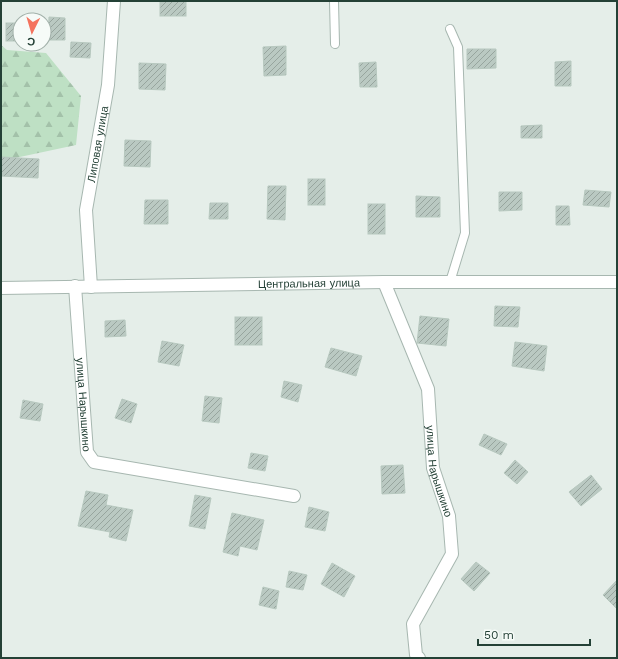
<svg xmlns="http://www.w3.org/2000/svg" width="618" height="659" viewBox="0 0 618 659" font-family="'Work Sans',sans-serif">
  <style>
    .forest { fill: url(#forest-firs) }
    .building { fill: url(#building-hatch); stroke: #b7c8bf }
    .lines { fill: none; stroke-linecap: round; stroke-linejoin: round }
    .service-casing { stroke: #a7b7b0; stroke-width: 10 }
    .minor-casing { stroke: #a7b7b0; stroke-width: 14 }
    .tertiary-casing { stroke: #a7b7b0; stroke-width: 14 }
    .service { stroke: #fff; stroke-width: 8 }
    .minor { stroke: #fff; stroke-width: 12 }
    .tertiary { stroke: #fff; stroke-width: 12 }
    .labels { text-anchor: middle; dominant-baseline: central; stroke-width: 3; stroke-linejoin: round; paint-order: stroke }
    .street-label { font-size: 11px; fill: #244136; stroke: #f6fbf8 }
  </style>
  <defs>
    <pattern id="forest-firs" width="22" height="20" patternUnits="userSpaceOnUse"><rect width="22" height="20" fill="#bee0c4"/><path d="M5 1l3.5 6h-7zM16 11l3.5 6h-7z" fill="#a3c1a9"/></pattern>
    <pattern id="building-hatch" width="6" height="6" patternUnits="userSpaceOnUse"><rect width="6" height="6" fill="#bac9c2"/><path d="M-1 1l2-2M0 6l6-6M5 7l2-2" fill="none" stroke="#97a59e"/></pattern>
  </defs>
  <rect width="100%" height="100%" fill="#e5eee9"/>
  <path class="forest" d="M 1,45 L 7,50 L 46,53 L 81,96 L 76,145 L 1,161 Z"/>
  <g class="building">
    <rect x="160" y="1" width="26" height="15"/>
    <path d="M 49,17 L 65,18 L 65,40 L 48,40 Z"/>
    <rect x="6" y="23" width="14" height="18"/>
    <path d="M 71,42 L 91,43 L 90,58 L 70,57 Z"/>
    <path d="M 286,46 L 286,75 L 264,76 L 263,47 Z"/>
    <path d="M 467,49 L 496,49 L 496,68 L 467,69 Z"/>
    <path d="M 571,61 L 571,86 L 555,86 L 555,62 Z"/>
    <path d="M 376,62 L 377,87 L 360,87 L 359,63 Z"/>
    <path d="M 139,63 L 166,64 L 165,90 L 139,89 Z"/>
    <path d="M 542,125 L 542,138 L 521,138 L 521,126 Z"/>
    <path d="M 125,140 L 151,141 L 150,167 L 124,166 Z"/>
    <path d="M 1,157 L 39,159 L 38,178 L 1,176 Z"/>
    <rect x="308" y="179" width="17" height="26"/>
    <path d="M 268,186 L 286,186 L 285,220 L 267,219 Z"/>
    <path d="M 585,190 L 611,192 L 609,207 L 583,205 Z"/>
    <path d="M 499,192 L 522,192 L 522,210 L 499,211 Z"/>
    <path d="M 416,196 L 440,197 L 440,217 L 416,217 Z"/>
    <path d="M 145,200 L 168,200 L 168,224 L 144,224 Z"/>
    <path d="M 210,203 L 228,203 L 228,219 L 209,219 Z"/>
    <rect x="368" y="204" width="17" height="30"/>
    <path d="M 556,206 L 569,206 L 570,225 L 556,225 Z"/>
    <path d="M 495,306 L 520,307 L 518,327 L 494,326 Z"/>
    <path d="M 420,316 L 449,319 L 446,346 L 417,343 Z"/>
    <rect x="235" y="317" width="27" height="28"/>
    <path d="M 125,320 L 126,336 L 105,337 L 105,321 Z"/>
    <path d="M 162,341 L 184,345 L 179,366 L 158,362 Z"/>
    <path d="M 515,342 L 547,346 L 544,371 L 512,366 Z"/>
    <path d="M 331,348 L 362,356 L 356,376 L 325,367 Z"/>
    <path d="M 284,381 L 302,385 L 298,402 L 281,397 Z"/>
    <path d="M 205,396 L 222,398 L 219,423 L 202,421 Z"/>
    <path d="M 122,399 L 137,404 L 131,423 L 115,418 Z"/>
    <path d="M 23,400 L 43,404 L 40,421 L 20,418 Z"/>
    <path d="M 484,434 L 507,444 L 501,455 L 479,445 Z"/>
    <path d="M 251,453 L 268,456 L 265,471 L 248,468 Z"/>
    <path d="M 515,460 L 528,472 L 517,484 L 504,473 Z"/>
    <path d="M 403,465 L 405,493 L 382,494 L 381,466 Z"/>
    <path d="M 591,475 L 602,489 L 581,506 L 569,492 Z"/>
    <path d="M 86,491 L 108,495 L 106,505 L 133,510 L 126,541 L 109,537 L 110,532 L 78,526 Z"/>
    <path d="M 195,495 L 211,498 L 205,529 L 189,526 Z"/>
    <path d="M 309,507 L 329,512 L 325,531 L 305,527 Z"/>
    <path d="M 232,513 L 264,520 L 257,550 L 240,546 L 238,556 L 223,552 Z"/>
    <path d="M 476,562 L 490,573 L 474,591 L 461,579 Z"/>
    <path d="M 332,563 L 355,576 L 344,597 L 321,584 Z"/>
    <path d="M 289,571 L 307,575 L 303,590 L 286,587 Z"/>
    <path d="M 617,580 L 617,609 L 603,595 Z"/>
    <path d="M 263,587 L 279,591 L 276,609 L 259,605 Z"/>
  </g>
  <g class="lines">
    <defs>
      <g id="service">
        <path d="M 334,1 L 335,44"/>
        <path d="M 450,282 L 465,233 L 458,47 L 450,29"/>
      </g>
      <g id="minor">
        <path id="s1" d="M 384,282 L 428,389 L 433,468 L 449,516 L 452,554 L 413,624 L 416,655 L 419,658"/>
        <path id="s2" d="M 75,286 L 87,452 L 94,462 L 294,496"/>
        <path id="s3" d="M 91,287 L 86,210 L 108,85 L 114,1"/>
      </g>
      <g id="tertiary">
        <path id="s4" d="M 1,288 L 384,282 L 617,282"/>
      </g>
    </defs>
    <use href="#service" class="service-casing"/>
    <use href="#minor" class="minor-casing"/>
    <use href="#tertiary" class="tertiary-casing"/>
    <use href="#service" class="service"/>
    <use href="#minor" class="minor"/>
    <use href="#tertiary" class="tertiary"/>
  </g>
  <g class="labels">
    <g class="street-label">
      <text stroke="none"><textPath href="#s3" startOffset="144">Липовая улица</textPath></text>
      <text stroke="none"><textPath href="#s4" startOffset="308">Центральная улица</textPath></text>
      <text stroke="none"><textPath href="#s2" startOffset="119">улица Нарышкино</textPath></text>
      <text stroke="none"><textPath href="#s1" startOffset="199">улица Нарышкино</textPath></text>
    </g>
  </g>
  <rect width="618" height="659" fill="none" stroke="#244136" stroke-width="4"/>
  <g transform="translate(32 32) rotate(185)"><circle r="19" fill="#f6fbf8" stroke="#a2b1aa"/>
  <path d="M0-3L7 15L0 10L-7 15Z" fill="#f4735e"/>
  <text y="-6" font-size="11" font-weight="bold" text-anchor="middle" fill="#244136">С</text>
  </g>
  <path d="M478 639v6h112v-6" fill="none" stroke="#244136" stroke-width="2"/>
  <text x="484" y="639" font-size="12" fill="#244136" stroke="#f6fbf8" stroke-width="3" paint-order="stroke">50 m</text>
</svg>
